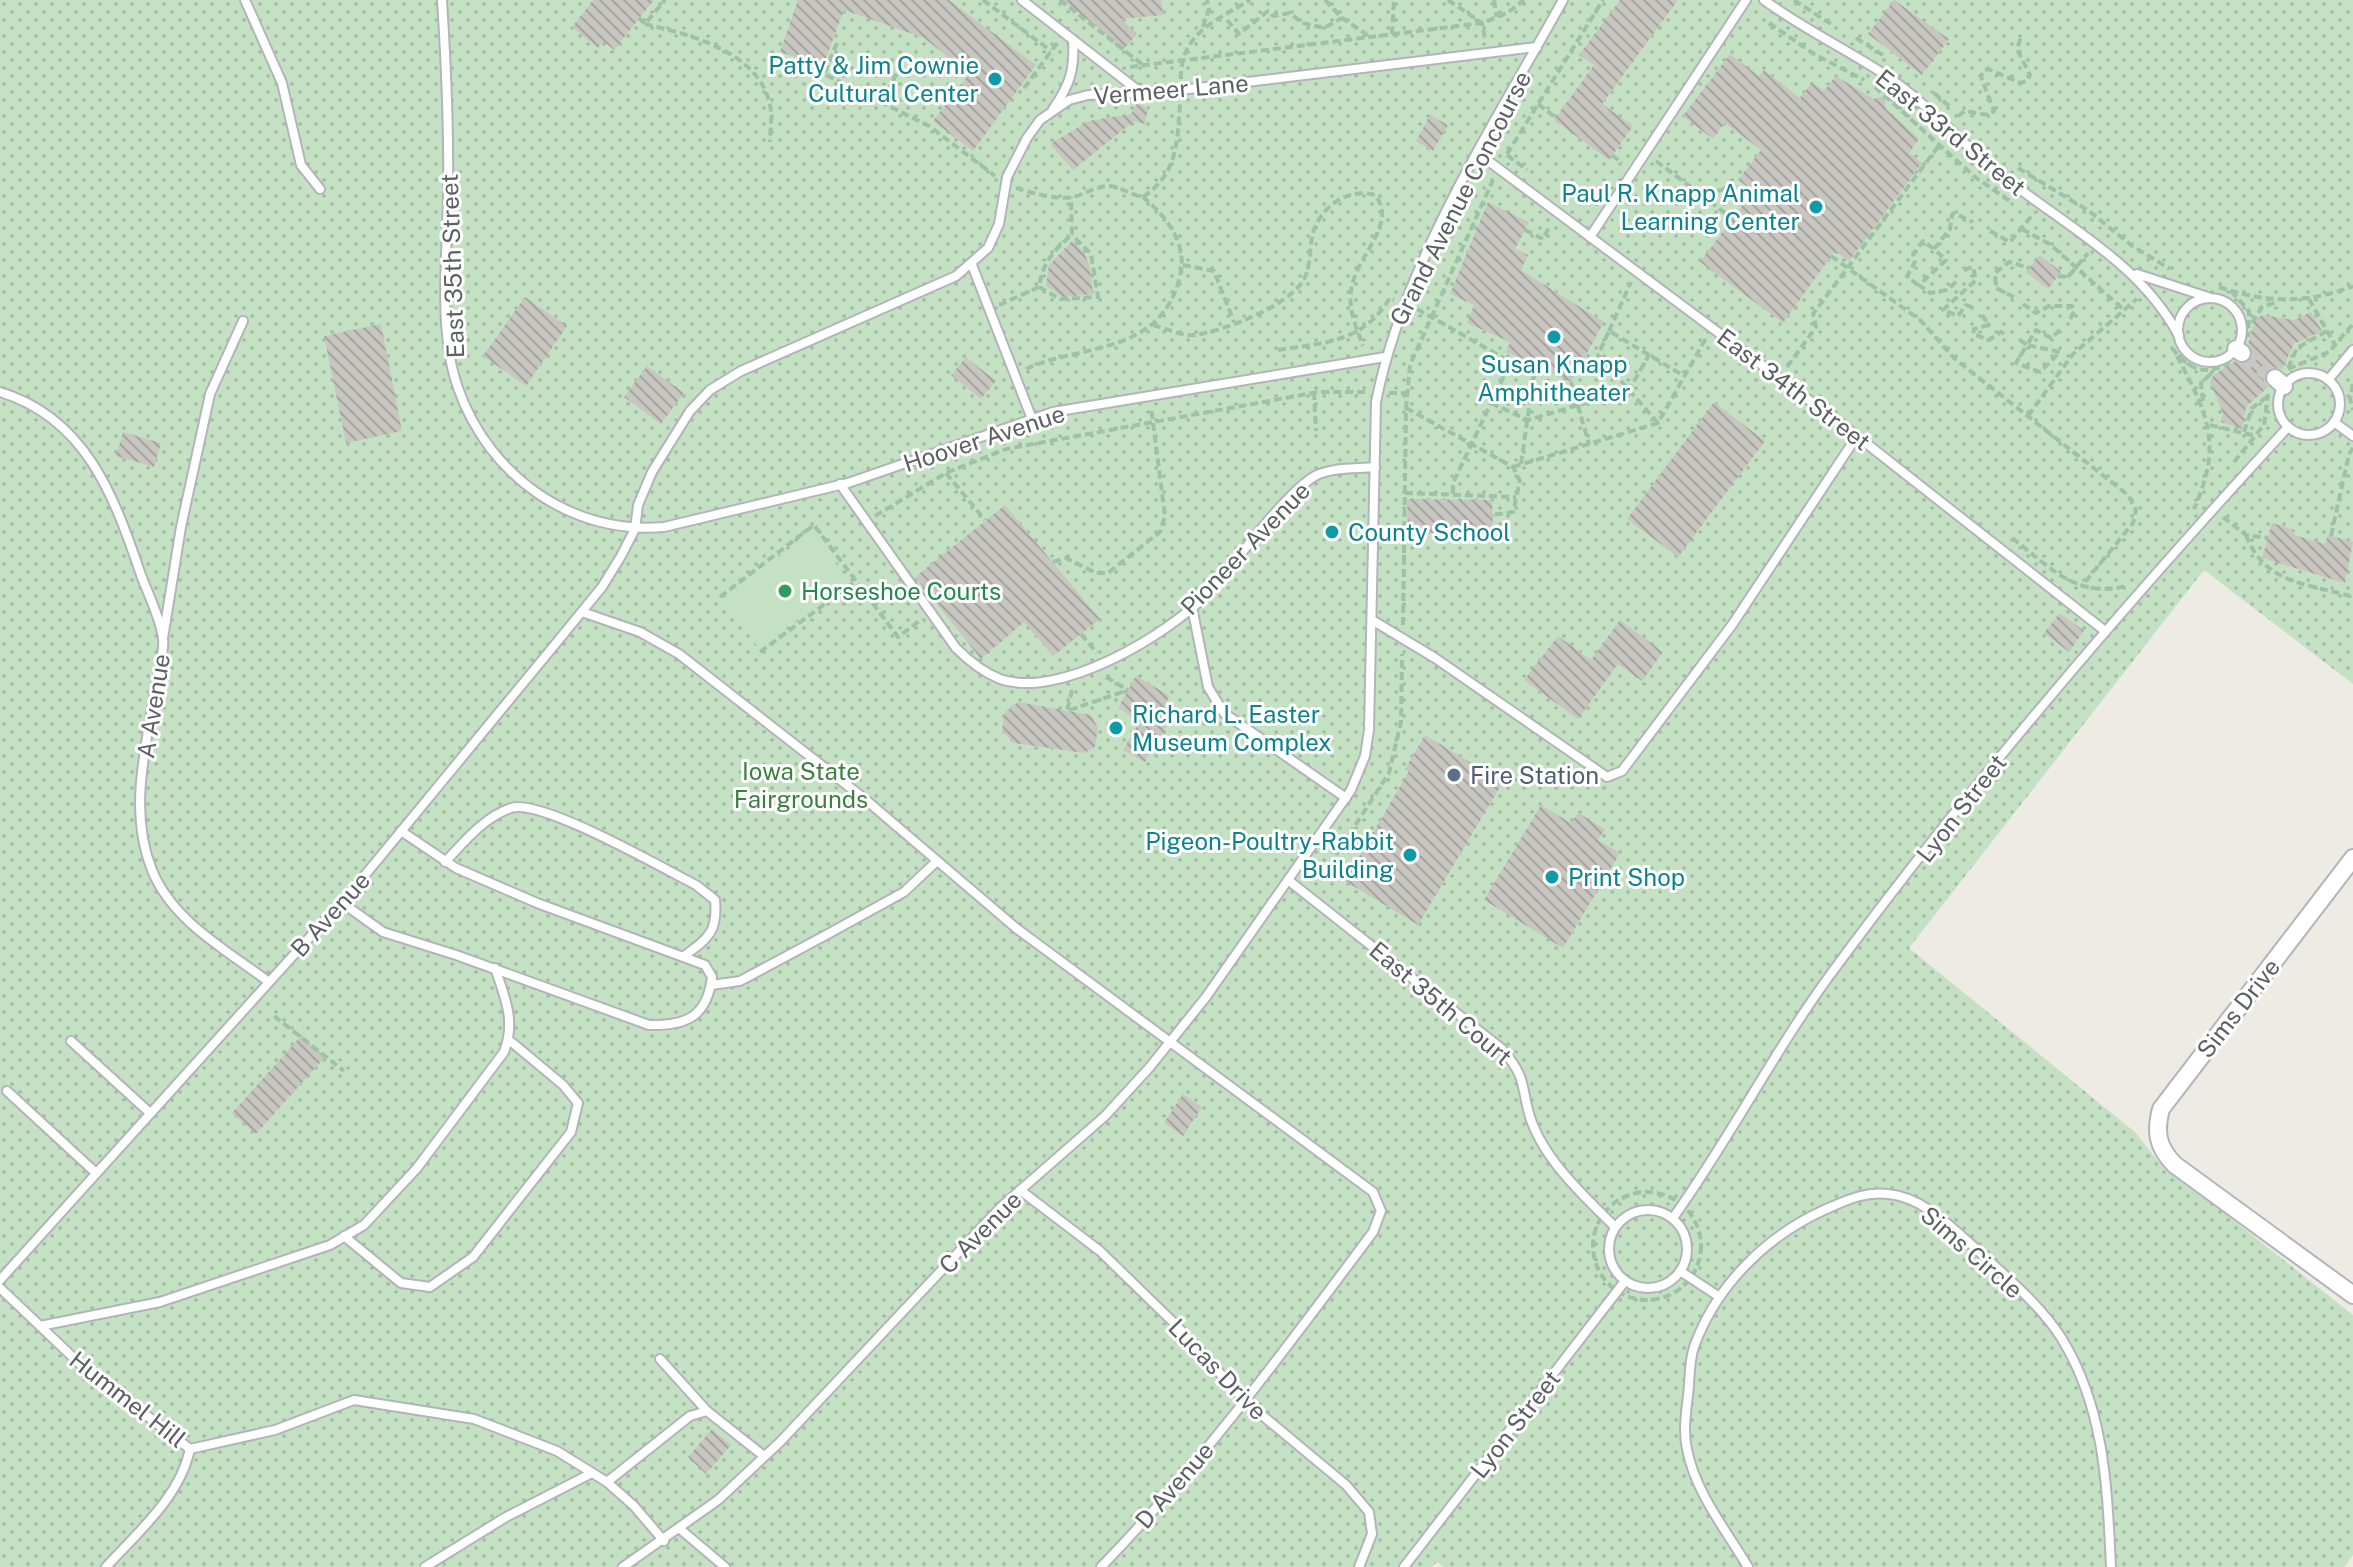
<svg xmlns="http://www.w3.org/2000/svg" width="2353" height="1567" viewBox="0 0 2353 1567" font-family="'Public Sans',sans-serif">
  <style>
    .green { fill: url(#green-dots) }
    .pitch { fill: #c4e2c3 }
    .building { fill: url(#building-back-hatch) }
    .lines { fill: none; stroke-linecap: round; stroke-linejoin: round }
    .street-tunnel { stroke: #c9c8c4; stroke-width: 16; stroke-dasharray: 16 8; stroke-linecap: butt }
    .lane-casing { stroke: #b1b4b8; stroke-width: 12 }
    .street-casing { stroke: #b1b4b8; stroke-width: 20 }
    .path { stroke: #9dc2a7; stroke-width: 4; stroke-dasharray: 8 4; stroke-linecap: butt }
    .lane { stroke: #fff; stroke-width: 8 }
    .street { stroke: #fff; stroke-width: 16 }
    .culture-dot { fill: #0f9aa8; stroke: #fff; stroke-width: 3 }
    .leisure-dot { fill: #2e9e5b; stroke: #fff; stroke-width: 3 }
    .service-dot { fill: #5c6f8a; stroke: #fff; stroke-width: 3 }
    .labels { text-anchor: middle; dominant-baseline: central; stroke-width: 6; stroke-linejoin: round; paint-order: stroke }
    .culture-label { font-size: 24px; fill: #0d838f; stroke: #fff; text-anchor: end }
    .street-label { font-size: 24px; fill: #5c5f63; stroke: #fff }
    .leisure-label { font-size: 24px; fill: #27864d; stroke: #fff; text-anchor: start }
    .park-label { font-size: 24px; fill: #3e8040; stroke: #fff }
    .service-label { font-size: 24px; fill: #4e5e75; stroke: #fff; text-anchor: start }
  </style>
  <defs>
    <pattern id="green-dots" width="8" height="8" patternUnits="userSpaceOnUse" patternTransform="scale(2)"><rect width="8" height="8" fill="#c4e2c3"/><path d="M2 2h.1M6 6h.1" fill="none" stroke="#a2baa2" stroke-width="1.8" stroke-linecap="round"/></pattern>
    <pattern id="building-back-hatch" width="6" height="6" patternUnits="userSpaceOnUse" patternTransform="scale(2)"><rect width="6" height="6" fill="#c8c6c1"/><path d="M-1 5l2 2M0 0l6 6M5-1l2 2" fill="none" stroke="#a6a4a0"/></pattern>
  </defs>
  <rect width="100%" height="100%" fill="#edebe4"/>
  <path class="green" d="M 0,0 L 2353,0 L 2353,684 L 2204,570 L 1909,948 L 2136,1133 L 2157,1160 L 2353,1315 L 2353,1555 L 2344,1567 L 1444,1567 L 1437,1562 L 1432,1567 L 0,1567 Z"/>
  <path class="pitch" d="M 812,532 L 849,581 L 759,648 L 721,600 Z"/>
  <g class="building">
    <path d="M 593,0 L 654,0 L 614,50 L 603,41 L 598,48 L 572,27 Z"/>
    <path d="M 798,0 L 949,0 L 1036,65 L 973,151 L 933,121 L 969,74 L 924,38 L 844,10 L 823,66 L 780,52 Z"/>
    <path d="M 1063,0 L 1161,0 L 1163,15 L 1121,19 L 1137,34 L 1124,49 Z"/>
    <path d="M 1620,0 L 1678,0 L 1602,104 L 1633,126 L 1609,160 L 1554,120 L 1594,65 L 1579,55 Z"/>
    <path d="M 1894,0 L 1949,39 L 1922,75 L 1868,34 Z"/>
    <path d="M 1730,54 L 1759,76 L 1764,70 L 1800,98 L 1812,82 L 1824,91 L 1836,76 L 1874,99 L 1885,96 L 1885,108 L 1919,139 L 1909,153 L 1922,163 L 1849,261 L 1835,251 L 1783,323 L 1700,262 L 1753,191 L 1738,180 L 1761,150 L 1725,123 L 1713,139 L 1683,116 Z"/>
    <path d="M 1137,103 L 1148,108 L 1145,124 L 1134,121 L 1073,170 L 1050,144 L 1089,121 L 1131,114 Z"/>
    <path d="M 1430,115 L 1448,125 L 1433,151 L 1416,141 Z"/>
    <path d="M 1488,202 L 1529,222 L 1515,249 L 1528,255 L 1521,270 L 1604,322 L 1571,382 L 1506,352 L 1510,342 L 1467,323 L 1474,305 L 1450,294 Z"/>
    <path d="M 1072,241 L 1084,252 L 1090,267 L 1093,294 L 1063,297 L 1046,286 L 1049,265 Z"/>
    <path d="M 2040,255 L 2061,272 L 2048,289 L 2026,272 Z"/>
    <path d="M 525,297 L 567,326 L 526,386 L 483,356 Z"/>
    <path d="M 2311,312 L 2322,331 L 2294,344 L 2282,369 L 2272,367 L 2266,371 L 2264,381 L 2268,387 L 2246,407 L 2242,429 L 2221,422 L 2223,413 L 2210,382 L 2214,375 L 2235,361 L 2242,364 L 2251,360 L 2253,353 L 2248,344 L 2255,320 L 2262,315 L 2294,320 Z"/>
    <path d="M 381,324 L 402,431 L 346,443 L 324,336 Z"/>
    <path d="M 966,357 L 996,381 L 981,399 L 951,375 Z"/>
    <path d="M 647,366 L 684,393 L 661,424 L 624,397 Z"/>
    <path d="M 1714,402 L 1765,441 L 1678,557 L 1627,519 Z"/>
    <path d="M 123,432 L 161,443 L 154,467 L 116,456 Z"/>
    <path d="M 1407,499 L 1492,500 L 1493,534 L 1408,533 Z"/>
    <path d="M 1005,505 L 1100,619 L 1053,656 L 1024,622 L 981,659 L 915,577 Z"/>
    <path d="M 2272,523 L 2295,530 L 2294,535 L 2325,544 L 2328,535 L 2353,542 L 2345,583 L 2262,558 Z"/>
    <path d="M 2060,613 L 2084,631 L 2069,652 L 2044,633 Z"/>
    <path d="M 1620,620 L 1663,652 L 1642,681 L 1618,664 L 1578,719 L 1524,680 L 1558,636 L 1591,660 Z"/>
    <path d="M 1136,676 L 1170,696 L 1166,702 L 1177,708 L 1145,762 L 1123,750 L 1140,721 L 1118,708 Z"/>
    <path d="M 1018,702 L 1091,715 L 1098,728 L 1095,747 L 1084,753 L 1014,743 L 1002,731 L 1004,713 Z"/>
    <path d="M 1425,735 L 1503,782 L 1418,925 L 1345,881 L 1409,771 L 1405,769 Z"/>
    <path d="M 1541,805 L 1571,823 L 1578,813 L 1605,829 L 1598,840 L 1620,853 L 1563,948 L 1484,900 Z"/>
    <path d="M 301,1036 L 325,1057 L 256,1134 L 232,1113 Z"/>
    <path d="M 1183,1094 L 1202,1107 L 1183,1136 L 1164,1123 Z"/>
    <path d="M 712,1429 L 731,1445 L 706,1474 L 688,1457 Z"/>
  </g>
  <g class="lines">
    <path class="street-tunnel" d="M 2242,353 L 2275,378"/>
    <defs>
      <g id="lane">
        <path d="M 245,0 L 282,83 L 301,165 L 320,189"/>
        <path d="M 442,0 C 446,63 449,125 448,189 C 448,252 437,328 458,388 C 489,476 571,535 664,527 L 848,483 L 1053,412 L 1385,357"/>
        <path d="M 1022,0 L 1140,92"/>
        <path d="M 1764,0 C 1802,28 1844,48 1884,74 C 1928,103 1962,145 2004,177 C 2067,227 2140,263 2179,336"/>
        <path d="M 1053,109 C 1070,85 1075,69 1073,40"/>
        <path d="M 1479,154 L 1857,436 L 2105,631"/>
        <path d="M 1590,237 L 1746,0"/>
        <path d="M 972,265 L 1032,419"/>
        <path d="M 2137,274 L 2208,297"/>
        <circle cx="2210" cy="330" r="32"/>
        <circle cx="2309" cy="404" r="31"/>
        <path d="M 2328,380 L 2353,350"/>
        <path d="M 0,392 C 86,418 114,496 141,575 C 148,594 160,617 163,638 C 165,652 158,671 156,685 C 146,747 128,811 152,870 C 172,921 228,951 269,982"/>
        <path d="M 2334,422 L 2353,436"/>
        <path d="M 840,484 L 956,648 C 969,661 982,672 1000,679 C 1059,700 1168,635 1208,593 C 1235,564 1285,493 1315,476 C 1331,467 1357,469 1375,467"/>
        <path d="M 1192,607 L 1208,687 L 1224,713 L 1346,798"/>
        <path d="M 582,612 L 640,632 L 679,654 L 866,800 L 1016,928 L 1373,1192 L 1381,1211 L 1373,1232 C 1287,1347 1201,1464 1101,1567"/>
        <path d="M 1372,620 L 1435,658 L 1607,777 L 1622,771 L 1732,625 L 1857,436"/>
        <path d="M 163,638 L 181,527 L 210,394 L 243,321"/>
        <path d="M 445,862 C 464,842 484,817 511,808 C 541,798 664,869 696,885 L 715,900 C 718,931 709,938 684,956"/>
        <path d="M 1288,880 L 1502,1049 C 1528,1080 1520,1084 1530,1117 C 1544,1160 1584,1196 1615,1227"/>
        <path d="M 341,902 L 383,932 L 456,955 L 649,1025 C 686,1026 707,1017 712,977 L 705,965 L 537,903 L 456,868 L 401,831"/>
        <path d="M 711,985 L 740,981 L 826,935 L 904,892 L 937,861"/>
        <path d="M 71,1041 L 150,1113"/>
        <path d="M 7,1091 L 96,1173"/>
        <path d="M 1020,1190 L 1100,1251 L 1175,1324 L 1245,1401 L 1346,1485 L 1369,1512 L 1372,1534 L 1359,1567"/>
        <circle cx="1648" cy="1249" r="39"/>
        <path d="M 1673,1218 C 1729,1140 1773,1053 1830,975 C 1971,783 2127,602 2288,427"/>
        <path d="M 344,1236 L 401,1283 L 430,1287 L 473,1257 L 571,1132 L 578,1103 L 563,1085 L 509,1040"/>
        <path d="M 1680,1271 L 1718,1296"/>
        <path d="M 0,1280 L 356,886 L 557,642 L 602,587 L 621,556 L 635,529 L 638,505 L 652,472 L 690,411 L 710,390 L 741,371 L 956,276 L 988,248 L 999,224 L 1007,177 L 1027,138 L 1040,120 L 1069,100 L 1088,95 L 1181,90 L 1537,47"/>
        <path d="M 0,1288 L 80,1364 L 190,1449 L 275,1430 L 354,1400 L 474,1419 L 557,1451 L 607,1482 L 634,1506 L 664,1541"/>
        <path d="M 40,1326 L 160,1302 L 330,1245 L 364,1225 L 417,1168 L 504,1052 C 516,1021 505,998 495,968"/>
        <path d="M 660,1359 L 707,1411"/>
        <path d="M 607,1482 L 690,1416 L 707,1411 L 764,1456"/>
        <path d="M 680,1529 L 725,1567"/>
        <path d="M 106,1567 C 137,1533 180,1497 190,1449"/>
        <path d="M 425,1567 L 506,1517 L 592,1473"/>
        <path d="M 623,1567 L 718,1500 L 780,1442 L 1001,1207 L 1105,1116 L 1149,1068 L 1206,997 L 1351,790 L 1365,756 L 1369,730 L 1376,402 C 1403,264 1495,123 1563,0"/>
        <path d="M 1404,1567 L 1625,1281"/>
        <path d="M 1748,1567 C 1726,1530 1695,1492 1687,1449 C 1683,1432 1686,1413 1688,1395 C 1690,1380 1689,1361 1694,1347 C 1716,1286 1765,1237 1824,1210 C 1845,1201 1864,1191 1888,1194 C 1922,1197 1949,1225 1974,1247 C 2003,1274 2040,1304 2062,1339 C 2105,1410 2107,1486 2111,1567"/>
      </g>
      <g id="street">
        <path d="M 2236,349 L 2242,353"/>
        <path d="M 2275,378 L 2284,386"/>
        <path d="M 2353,858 L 2161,1109 C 2155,1132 2157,1147 2175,1165 L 2353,1295"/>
      </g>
    </defs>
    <use href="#lane" class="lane-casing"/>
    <use href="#street" class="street-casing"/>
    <g class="path">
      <path d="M 983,0 L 1051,51"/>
      <path d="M 1060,0 L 1143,65"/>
      <path d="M 1325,0 L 1342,18 L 1369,36"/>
      <path d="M 1448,0 L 1482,23 L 1485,39"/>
      <path d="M 1494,0 L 1497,17"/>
      <path d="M 1794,0 L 1831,24"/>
      <path d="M 639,18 L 645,24 L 665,0"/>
      <path d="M 1227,20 L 1239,34 L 1268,11 L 1273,16 L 1290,13 L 1302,23 L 1324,28 L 1342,18"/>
      <path d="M 1769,23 L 1814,54 L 1864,80"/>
      <path d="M 645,24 C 692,35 764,53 771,111 C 772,121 770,132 770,142"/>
      <path d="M 1203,27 L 1209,9 L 1207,0"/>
      <path d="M 1392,34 L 1394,0"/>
      <path d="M 1856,38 L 1886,57"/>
      <path d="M 837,43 L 824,74 L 929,126 L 995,176"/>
      <path d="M 1130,67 L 1482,23 L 1507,13 L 1524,0"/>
      <path d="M 1181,79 C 1180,33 1216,21 1250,0"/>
      <path d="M 1875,87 L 1975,177 L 2011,202"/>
      <path d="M 1024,88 L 1058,42"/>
      <path d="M 1934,93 L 1949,106"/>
      <path d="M 882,102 L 897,73"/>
      <path d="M 1538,104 L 1555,117"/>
      <path d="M 1958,116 L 1965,111 L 1988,115 L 1994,111 L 1981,77 L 1983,71 L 1988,69 L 2021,83 L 2028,80 L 2030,75 L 2017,49 L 2021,37"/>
      <path d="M 1507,154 L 1603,0"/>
      <path d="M 1507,155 L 1527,170"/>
      <path d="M 1612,155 L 1622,163"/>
      <path d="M 1656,161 L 1700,194 L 1739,187 L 1751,195"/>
      <path d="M 2018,168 L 2089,211 L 2131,245 L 2170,269"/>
      <path d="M 1016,188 C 1033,193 1055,200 1072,197 C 1085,195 1095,186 1108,186 C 1119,186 1131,195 1143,197 C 1178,173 1177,143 1180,104"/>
      <path d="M 1700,194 L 1733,219"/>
      <path d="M 2022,229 L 2051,245 L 2124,310"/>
      <path d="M 1525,230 L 1543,239 L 1550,225"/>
      <path d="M 1990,231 L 2010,242 L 2034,213"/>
      <path d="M 1831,256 L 1920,320 L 1955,359 L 2128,495 L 2136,510 L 2133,523 L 2081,587"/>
      <path d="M 1183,265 L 1214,271 L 1234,322"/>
      <path d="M 1964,270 L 1973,267 L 1976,280 L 1943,310 L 1958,316 L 1966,305 L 1974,308"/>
      <path d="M 2058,276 L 2068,277 L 2088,253"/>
      <path d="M 1956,282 L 1947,290 L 1930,293 L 1919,285 L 1946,260 L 1934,249 L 1950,229 L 1952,215 L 1954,213 L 1973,222"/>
      <path d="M 1918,285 L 1907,276 L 1915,262 L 1913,254 L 1923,241 L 1934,249"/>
      <path d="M 1039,287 L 1060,299 L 1098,297 L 1091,254 L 1072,235"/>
      <path d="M 2219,287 C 2265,303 2308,304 2353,286"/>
      <path d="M 2231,291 L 2249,311 L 2248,337"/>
      <path d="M 2014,297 L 1996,288 L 1995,273 L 2009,262 L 2029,268"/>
      <path d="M 2309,299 L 2335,345"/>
      <path d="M 2023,304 L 2036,313 L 2049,306 L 2072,306 L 2074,312 L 2069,321"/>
      <path d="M 999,305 L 1039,287 C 1042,264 1054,249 1072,235 L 1071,197"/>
      <path d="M 1417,309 L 1534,375 L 1521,464"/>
      <path d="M 1982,315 L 1989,325 L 1974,329 L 1973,334 L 1989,340 L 2001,332 L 2008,336"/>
      <path d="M 2252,323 L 2262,307 L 2277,302"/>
      <path d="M 1153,325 C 1165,328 1183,337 1195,335 C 1226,330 1286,307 1303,281 C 1313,263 1308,244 1315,227 C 1325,203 1351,188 1375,195 C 1399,224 1355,256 1351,291 C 1348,310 1357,329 1363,346"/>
      <path d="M 1609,331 L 1631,282"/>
      <path d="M 2020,340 L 2027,345 L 2016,363 L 2040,372 L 2060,352 L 2027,345 L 2036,330 L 2051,338 L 2060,330"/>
      <path d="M 2172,348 C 2189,369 2204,377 2229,363"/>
      <path d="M 1278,350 C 1327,342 1362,343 1390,298 L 1394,300"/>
      <path d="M 2177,356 C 2208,415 2223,444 2194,509"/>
      <path d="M 1787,367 L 1816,327 L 1813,314 L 1940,144"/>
      <path d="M 2288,368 L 2297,348 L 2327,331"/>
      <path d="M 1026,369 C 1083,343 1161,356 1180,276 C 1188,244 1167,217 1143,197"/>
      <path d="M 2288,369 L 2329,352 L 2353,324"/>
      <path d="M 1571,382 L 1589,444"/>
      <path d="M 2353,384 L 2350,399 L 2353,410"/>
      <path d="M 1314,392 L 1316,431"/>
      <path d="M 1389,393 L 1408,393"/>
      <path d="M 2203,401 L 2201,383 L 2213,372"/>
      <path d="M 1491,403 L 1528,420 L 1629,390 L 1649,355"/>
      <path d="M 1406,408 L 1513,467 L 1520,481 L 1513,512 L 1492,515"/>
      <path d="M 2028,416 L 2073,354 L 2137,299"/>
      <path d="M 1658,423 L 1598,355 L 1609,331 L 1684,376"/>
      <path d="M 2210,425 L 2256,436"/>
      <path d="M 2244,432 L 2252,408 L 2267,397"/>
      <path d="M 2234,462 L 2264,425 L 2268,394"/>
      <path d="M 1513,467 L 1658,423 L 1706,338"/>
      <path d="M 946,473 L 985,520"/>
      <path d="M 1405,493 L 1516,497"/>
      <path d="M 1453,493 L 1453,483 L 1511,361"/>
      <path d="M 875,516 L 946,473 L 1006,449 L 1318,392 L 1365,392"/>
      <path d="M 2223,517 L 2246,535 L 2268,538"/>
      <path d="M 2246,535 C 2264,583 2304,583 2350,596 L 2353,592"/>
      <path d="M 2331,536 L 2349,454 L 2353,448"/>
      <path d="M 2012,538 C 2049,566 2076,599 2126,586"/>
      <path d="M 1053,562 L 1066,558 L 1096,573 L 1108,573 L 1160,532 L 1165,516 L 1151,407"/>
      <path d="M 720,597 L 814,525 L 898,637 L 922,619"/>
      <path d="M 1403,625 L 1406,408 L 1410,365 L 1493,180"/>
      <path d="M 1081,634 L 1097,653"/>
      <path d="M 760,652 L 856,581"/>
      <path d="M 1106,677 L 1128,690"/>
      <path d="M 1072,690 L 1067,711 L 1128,690"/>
      <path d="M 1336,855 L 1389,773 L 1401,722 L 1402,654"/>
      <path d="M 274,1016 L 344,1071"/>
      <circle cx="1647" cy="1246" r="54"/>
    </g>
    <use href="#lane" class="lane"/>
    <use href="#street" class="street"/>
  </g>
  <g class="culture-dot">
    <circle cx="995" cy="79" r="8"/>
    <circle cx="1816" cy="207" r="8"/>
    <circle cx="1554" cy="337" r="8"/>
    <circle cx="1332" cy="532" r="8"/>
    <circle cx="1116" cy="728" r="8"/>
    <circle cx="1410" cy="855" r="8"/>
    <circle cx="1552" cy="877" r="8"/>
  </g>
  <circle class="leisure-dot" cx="785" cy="591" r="8"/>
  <circle class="service-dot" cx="1454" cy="775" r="8"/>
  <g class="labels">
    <g class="culture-label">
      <text x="979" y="65">Patty &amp; Jim Cownie<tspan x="979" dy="28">Cultural Center</tspan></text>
      <text x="1800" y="193">Paul R. Knapp Animal<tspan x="1800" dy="28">Learning Center</tspan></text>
      <text x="1554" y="364" text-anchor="middle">Susan Knapp<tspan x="1554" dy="28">Amphitheater</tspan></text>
      <text x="1348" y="532" text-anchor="start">County School</text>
      <text x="1132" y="714" text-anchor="start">Richard L. Easter<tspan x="1132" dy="28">Museum Complex</tspan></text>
      <text x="1394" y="841">Pigeon-Poultry-Rabbit<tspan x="1394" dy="28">Building</tspan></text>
      <text x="1568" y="877" text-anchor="start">Print Shop</text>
    </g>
    <g class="street-label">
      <text transform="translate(1171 89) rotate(-5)">Vermeer Lane</text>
      <text transform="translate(1951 132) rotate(39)">East 33rd Street</text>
      <text transform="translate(1460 198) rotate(-63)">Grand Avenue Concourse</text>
      <text transform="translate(452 266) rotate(-92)">East 35th Street</text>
      <text transform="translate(1794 389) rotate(37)">East 34th Street</text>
      <text transform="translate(984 438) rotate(-18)">Hoover Avenue</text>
      <text transform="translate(1245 548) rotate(-46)">Pioneer Avenue</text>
      <text transform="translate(153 706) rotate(-81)">A Avenue</text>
      <text transform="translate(1961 808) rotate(-52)">Lyon Street</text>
      <text transform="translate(330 914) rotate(-48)">B Avenue</text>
      <text transform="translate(1441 1003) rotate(40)">East 35th Court</text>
      <text transform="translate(2238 1008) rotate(-52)">Sims Drive</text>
      <text transform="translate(980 1232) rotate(-45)">C Avenue</text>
      <text transform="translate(1972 1252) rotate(41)">Sims Circle</text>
      <text transform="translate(1218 1369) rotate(46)">Lucas Drive</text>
      <text transform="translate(128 1399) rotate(38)">Hummel Hill</text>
      <text transform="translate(1515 1424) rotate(-52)">Lyon Street</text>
      <text transform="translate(1174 1485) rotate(-49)">D Avenue</text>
    </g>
    <g class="leisure-label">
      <text x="801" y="591">Horseshoe Courts</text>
    </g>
    <g class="park-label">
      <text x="801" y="771">Iowa State<tspan x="801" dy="28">Fairgrounds</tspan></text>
    </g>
    <g class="service-label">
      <text x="1470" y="775">Fire Station</text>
    </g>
  </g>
</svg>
